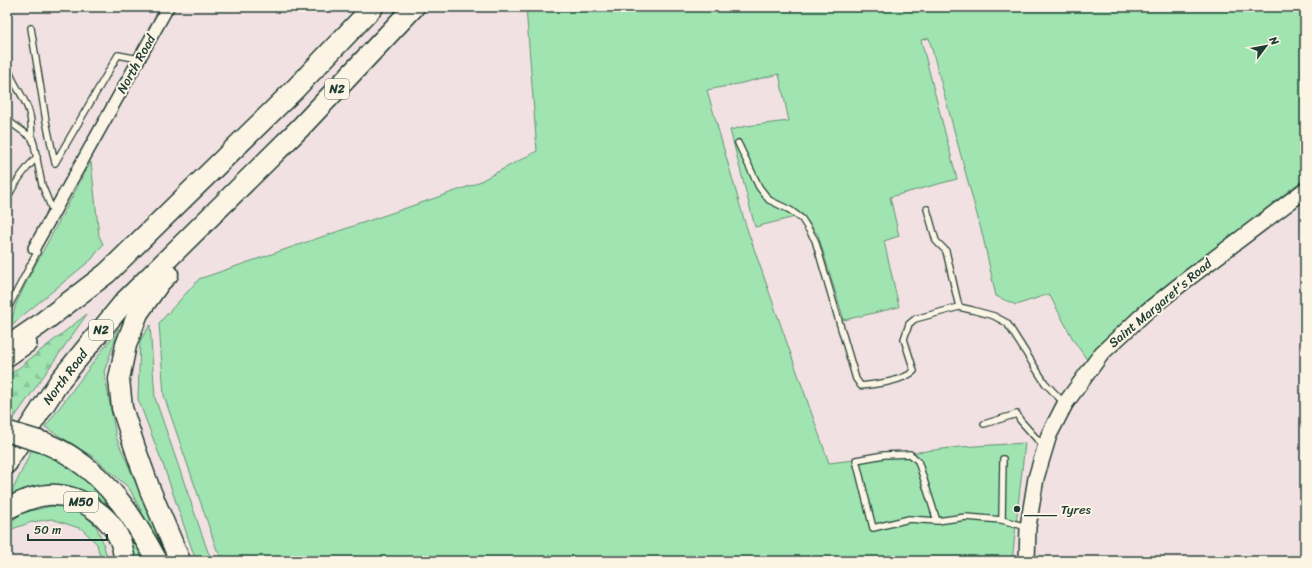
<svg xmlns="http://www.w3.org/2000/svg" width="1312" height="568" viewBox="0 0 1312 568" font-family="Sriracha,sans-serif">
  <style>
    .grass { fill: #a0e5b1; stroke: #609172 }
    .forest { fill: url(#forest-firs); stroke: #609172 }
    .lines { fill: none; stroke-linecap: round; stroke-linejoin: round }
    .lane-casing { stroke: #1f3d34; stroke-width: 8 }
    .street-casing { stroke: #1f3d34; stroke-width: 14 }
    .secondary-casing { stroke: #1f3d34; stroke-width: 18 }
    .highway-casing { stroke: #1f3d34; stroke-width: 23 }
    .lane { stroke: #fcf5e5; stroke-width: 5.5 }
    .street { stroke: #fcf5e5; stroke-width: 11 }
    .secondary { stroke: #fcf5e5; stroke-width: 15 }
    .highway { stroke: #fcf5e5; stroke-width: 20 }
    .highway-bridge-casing { stroke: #1f3d34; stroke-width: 23; stroke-linecap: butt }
    .highway-bridge { stroke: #fcf5e5; stroke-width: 20 }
    .poi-dot { fill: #1f3d34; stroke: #fcf5e5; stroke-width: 1.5 }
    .labels { text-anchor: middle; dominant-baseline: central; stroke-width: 4; stroke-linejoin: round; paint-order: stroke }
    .shield { fill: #fcf5e5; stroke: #617469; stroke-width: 1 }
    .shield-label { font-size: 12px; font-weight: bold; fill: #1f3d34 }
    .street-label { font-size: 13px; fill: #1f3d34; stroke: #fcf5e5 }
    .poi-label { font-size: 13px; fill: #1f3d34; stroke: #fcf5e5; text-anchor: start }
  </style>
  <defs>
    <pattern id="forest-firs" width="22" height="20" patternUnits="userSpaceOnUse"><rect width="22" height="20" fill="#a0e5b1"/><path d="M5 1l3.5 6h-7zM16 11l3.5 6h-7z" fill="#89c599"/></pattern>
  </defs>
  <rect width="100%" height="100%" fill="#f2e1e2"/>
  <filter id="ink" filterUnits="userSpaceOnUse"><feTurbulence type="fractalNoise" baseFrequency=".025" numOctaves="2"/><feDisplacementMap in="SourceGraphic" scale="8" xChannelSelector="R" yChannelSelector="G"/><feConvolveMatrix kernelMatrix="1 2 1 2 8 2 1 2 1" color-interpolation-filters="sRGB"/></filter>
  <g filter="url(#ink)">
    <g class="grass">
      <path d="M 526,7 L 1305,7 L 1305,178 L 1136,310 L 1090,364 L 1074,341 L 1049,294 L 1016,305 L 996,296 L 983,237 L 929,38 L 921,40 L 957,179 L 890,197 L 899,236 L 884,241 L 899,307 L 844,320 L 818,235 L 803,215 L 755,227 L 730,130 L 746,126 L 789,121 L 779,74 L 738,84 L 707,90 L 745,223 L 829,463 L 959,447 L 1025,443 L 1012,561 L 224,561 L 217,550 L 164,396 L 159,323 L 199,279 L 473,185 L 537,151 Z"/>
      <path d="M 91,162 L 99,236 L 103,244 L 92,259 L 10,326 L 16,304 L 30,275 Z"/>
      <path d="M 150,325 L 155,398 L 208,552 L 214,561 L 196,561 L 164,467 L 138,399 L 140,341 Z"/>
      <path d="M 119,328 L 104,372 L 116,437 L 170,561 L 168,561 L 129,488 L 95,458 L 45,427 Z"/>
      <path d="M 33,447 L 66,459 L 98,485 L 149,561 L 130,561 L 97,501 L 49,484 L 27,493 L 9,498 Z"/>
      <path d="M 51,506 L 76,508 L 96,526 L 103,542 L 108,561 L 101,561 L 97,544 L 82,529 L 52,519 L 32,522 L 12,529 L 7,525 L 22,513 Z"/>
    </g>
    <path class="forest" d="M 87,314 L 12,421 L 7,421 L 7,377 Z"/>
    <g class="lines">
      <defs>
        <g id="lane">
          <path d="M 31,28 L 46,121 L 55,163 L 118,55 L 139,59"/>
          <path d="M 7,60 C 8,79 24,94 29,112 C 32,120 31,130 32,138"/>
          <path d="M 7,120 L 32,138 L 34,144 L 42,185 L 53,212"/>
          <path d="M 738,143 L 759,187 L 769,200 L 790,210 L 802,219 L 815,240 L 856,379 L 861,386 C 877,384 903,381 914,371 L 904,339 L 909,324 L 915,319 L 959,307 L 972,310 L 994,316 L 1007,323 L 1045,383 L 1065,404"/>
          <path d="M 7,198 C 15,183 25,169 37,157"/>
          <path d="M 927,209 L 936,241 L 946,251 L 959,307"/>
          <path d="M 7,310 L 34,258 L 37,252 L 34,248"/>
          <path d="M 984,424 L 1017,414 L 1020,420 L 1043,446"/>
          <path d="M 1002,520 L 1003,459"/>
          <path d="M 937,521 L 918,461 L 910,454 L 884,455 L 856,460 L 873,528 L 909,519 L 937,521 L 966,517 L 1002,520 L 1027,527"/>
        </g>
        <path id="street" d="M 34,248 L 168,7"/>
        <g id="secondary">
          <path d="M 7,359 L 29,344"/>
          <path d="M 1027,561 L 1028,527 L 1036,478 L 1049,435 L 1065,404 L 1102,353 L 1147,311 L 1186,280 L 1305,190"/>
        </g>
        <g id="highway">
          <path d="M 168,274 L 160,282 L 138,313 L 126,345 L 119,379 L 122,408 L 136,451 L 150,490 L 180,561"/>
          <path d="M 7,347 L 39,325 L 107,273 L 294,90 L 373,7"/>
          <path d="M 45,443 C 54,447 64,451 72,457 C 111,482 136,521 157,561"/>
          <path d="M 7,463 L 10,457 L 61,379 L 125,301 L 300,128 L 414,7"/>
          <path d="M 7,509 C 20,502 33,496 48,495 C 79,493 113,516 122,546 C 123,551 124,556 125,561"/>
        </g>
      </defs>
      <use href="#lane" class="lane-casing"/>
      <use href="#street" class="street-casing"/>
      <use href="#secondary" class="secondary-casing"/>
      <use href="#highway" class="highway-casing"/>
      <use href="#lane" class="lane"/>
      <use href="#street" class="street"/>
      <use href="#secondary" class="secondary"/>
      <use href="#highway" class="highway"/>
      <defs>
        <path id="highway-bridge" d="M 9,432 L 45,443"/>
      </defs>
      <use href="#highway-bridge" class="highway-bridge-casing"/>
      <use href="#highway-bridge" class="highway-bridge"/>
    </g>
  </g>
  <circle class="poi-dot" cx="1017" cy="509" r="4"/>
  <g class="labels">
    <g class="shield">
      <rect x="325" y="79" width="24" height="20" rx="3"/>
      <rect x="89" y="320" width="24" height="20" rx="3"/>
      <rect x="64" y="492" width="34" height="20" rx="3"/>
    </g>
    <g class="shield-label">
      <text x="337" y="89">N2</text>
      <text x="101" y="330">N2</text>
      <text x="81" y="502">M50</text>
    </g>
    <g class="street-label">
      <text transform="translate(136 64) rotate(-61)">North Road</text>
      <text transform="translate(1160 303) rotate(-40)">Saint Margaret's Road</text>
      <text transform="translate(65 377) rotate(-53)">North Road</text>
    </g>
    <g class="poi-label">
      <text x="1025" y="509">_____ Tyres</text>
    </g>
  </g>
  <rect width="1312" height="568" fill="none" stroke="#fcf5e5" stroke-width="24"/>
  <rect x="12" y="12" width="1288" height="544" fill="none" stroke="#1f3d34" stroke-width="1.5" filter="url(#ink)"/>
  <g transform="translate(1266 46) rotate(58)" stroke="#fcf5e5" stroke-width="3" paint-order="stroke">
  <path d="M0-3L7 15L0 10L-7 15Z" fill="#1f3d34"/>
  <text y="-6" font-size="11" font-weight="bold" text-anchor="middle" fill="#1f3d34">N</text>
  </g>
  <path d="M28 534v6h79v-6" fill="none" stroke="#1f3d34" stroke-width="2"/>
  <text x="34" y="534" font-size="12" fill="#1f3d34" stroke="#fcf5e5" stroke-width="3" paint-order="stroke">50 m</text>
</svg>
